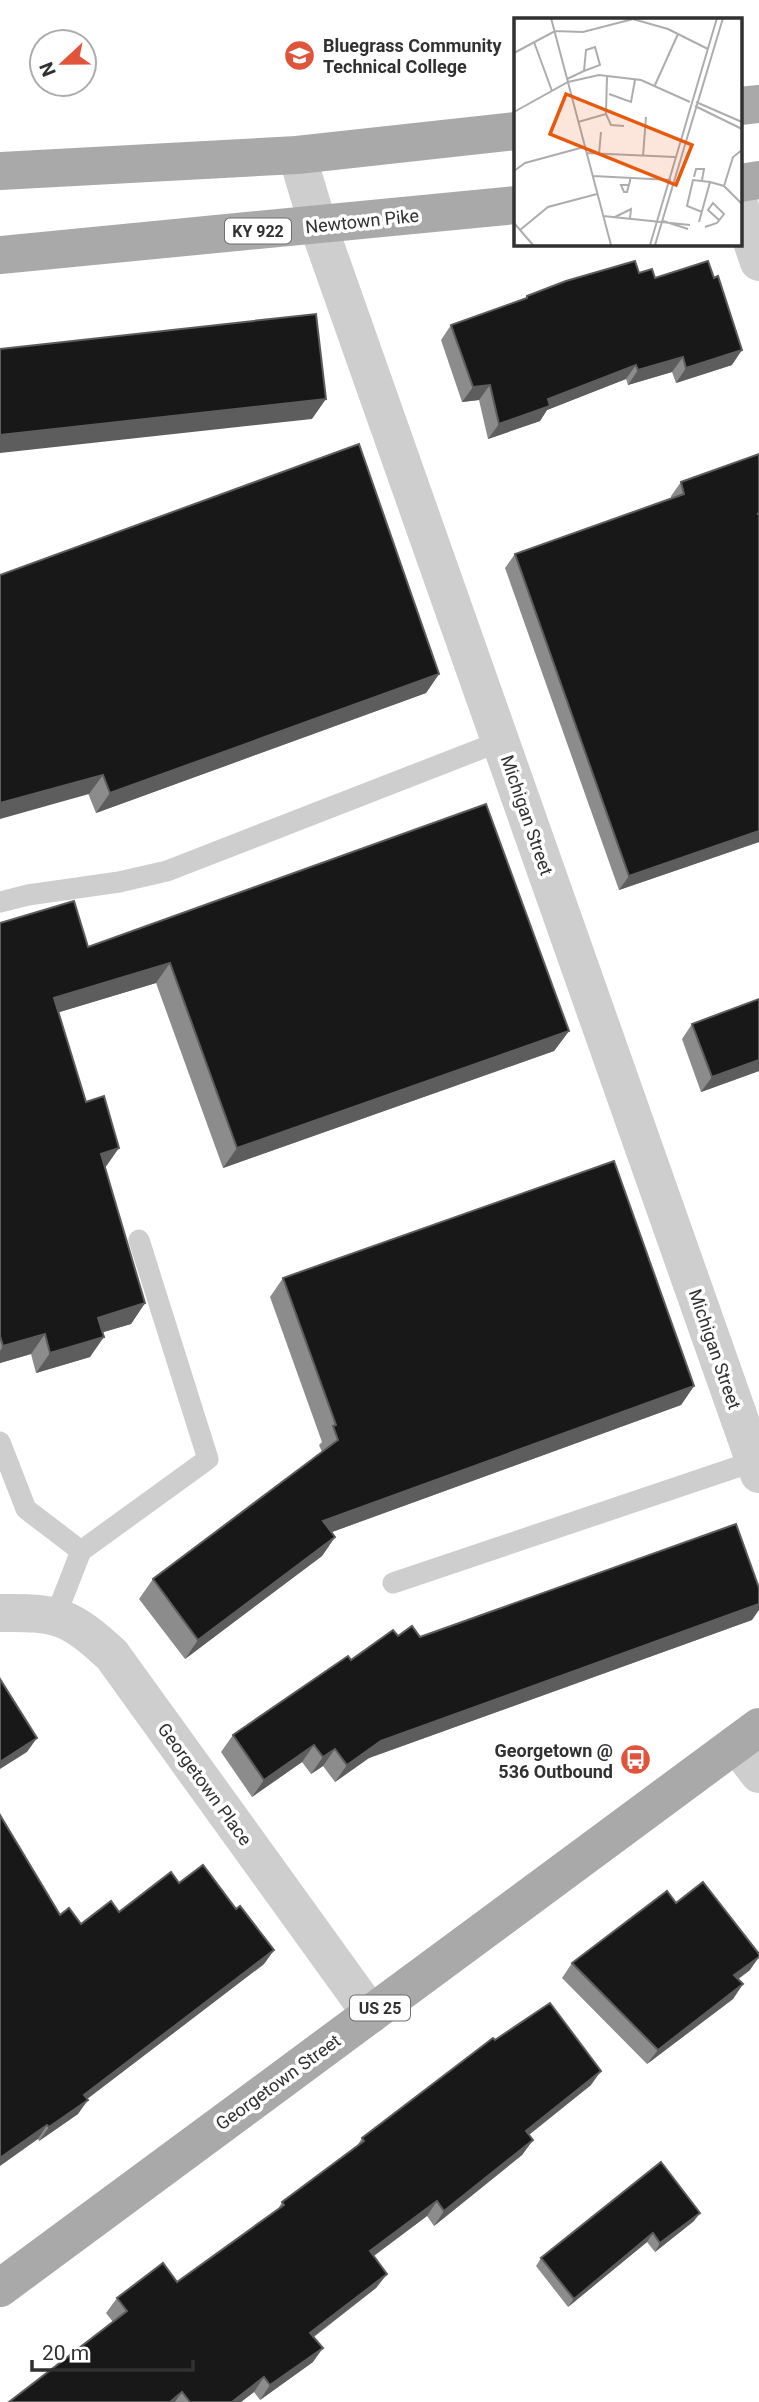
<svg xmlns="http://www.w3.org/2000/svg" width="759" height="2402" viewBox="0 0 759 2402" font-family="Roboto,sans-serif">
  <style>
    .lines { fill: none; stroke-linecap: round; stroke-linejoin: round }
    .lane { stroke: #cecece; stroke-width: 21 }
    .street { stroke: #cecece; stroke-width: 38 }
    .primary { stroke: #a9a9a9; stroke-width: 38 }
    .wall { fill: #8c8c8c }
    .shaded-wall { fill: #5d5d5d }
    .building { fill: #181818; stroke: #5d5d5d; stroke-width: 2 }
    .labels { text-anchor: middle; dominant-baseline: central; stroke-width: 7; stroke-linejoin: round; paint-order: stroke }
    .shield { fill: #fff; stroke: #6f6f6f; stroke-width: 2 }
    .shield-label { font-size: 16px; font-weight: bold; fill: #313131 }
    .poi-label { font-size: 18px; font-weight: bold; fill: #313131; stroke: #fff; text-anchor: start }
    .street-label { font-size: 18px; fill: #313131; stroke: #fff }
    .inset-road { fill: none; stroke: #adadad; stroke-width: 2 }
    .view { fill: #e8590c; fill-opacity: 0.15; stroke: #e8590c; stroke-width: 3.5 }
    .inset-edge { fill: none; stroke: #313131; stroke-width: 3.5 }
  </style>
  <rect width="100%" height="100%" fill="#fff"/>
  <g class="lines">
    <g class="lane">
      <path d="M 0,902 L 28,895 L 119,882 L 167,871 L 501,741"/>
      <path d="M 0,1442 L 26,1509 L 81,1551"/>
      <path d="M 393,1583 L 755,1461"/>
      <path d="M 56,1615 L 81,1551 L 208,1459 L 139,1240"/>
    </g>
    <g class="street">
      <path d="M 297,155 L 318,225 L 759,1474"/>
      <path d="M 740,207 L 759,262"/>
      <path d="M 0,1613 C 57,1612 70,1616 112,1655 L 371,2014"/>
      <path d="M 736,1744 L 759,1774"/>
    </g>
    <g class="primary">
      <path d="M 740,106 L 759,104"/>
      <path d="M 0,171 L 297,155 L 516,131"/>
      <path d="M 740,183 L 759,180"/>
      <path d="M 0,255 L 516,205"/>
      <path d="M 0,2288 L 759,1727"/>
    </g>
  </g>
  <g class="wall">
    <path d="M 639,273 L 655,278 L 732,365 L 676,383 L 672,372 L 628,385 L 626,379 L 547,410 L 540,421 L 488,439 L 479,400 L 462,402 L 441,340 L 451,325 L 525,299 L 527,296 Z"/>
    <path d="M 759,454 L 759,842 L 619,890 L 505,568 L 515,554 L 671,498 L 671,496 L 681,482 Z"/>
    <path d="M 0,575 L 439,674 L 426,693 L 96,813 Z"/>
    <path d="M 0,923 L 88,947 L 569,1031 L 554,1051 L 223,1168 L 156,983 L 59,1012 L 145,1303 L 131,1324 L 102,1332 L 90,1357 L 36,1373 L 31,1354 L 0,1363 Z"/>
    <path d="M 692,1024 L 759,1071 L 701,1092 L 682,1039 Z"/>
    <path d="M 283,1278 L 694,1386 L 681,1405 L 332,1532 L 335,1537 L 322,1556 L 185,1659 L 139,1599 L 153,1579 L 322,1452 L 319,1445 L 322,1442 L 270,1297 Z"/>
    <path d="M 752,1620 L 369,1758 L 335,1782 L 323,1766 L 311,1774 L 302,1762 L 252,1797 L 221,1752 L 233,1735 L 351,1660 L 398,1636 L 420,1637 Z"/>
    <path d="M 179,1883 L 236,1909 L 274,1950 L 264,1964 L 87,2099 L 78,2114 L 39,2141 L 38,2139 L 60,1915 L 81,1924 L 119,1912 Z"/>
    <path d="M 676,1903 L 750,1970 L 738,1979 L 743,1984 L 733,1999 L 647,2064 L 562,1978 L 572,1963 Z"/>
    <path d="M 495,2040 L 591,2085 L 529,2135 L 533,2140 L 522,2155 L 434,2226 L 427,2216 L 374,2256 L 387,2274 L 376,2288 L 314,2337 L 313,2362 L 260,2400 L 254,2392 L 241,2402 L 9,2402 L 113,2322 L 106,2313 L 117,2298 L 177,2282 L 278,2209 L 282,2202 L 357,2146 L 362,2138 Z"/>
    <path d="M 694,2221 L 655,2252 L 647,2242 L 568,2307 L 536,2266 L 541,2258 Z"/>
  </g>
  <g class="shaded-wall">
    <path d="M 742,350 L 732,365 L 676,383 L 686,368 Z"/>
    <path d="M 683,357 L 672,372 L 628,385 L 638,370 Z"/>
    <path d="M 636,365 L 626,379 L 547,410 L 540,421 L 488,439 L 499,424 L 548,399 Z"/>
    <path d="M 490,385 L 479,400 L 462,402 L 473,387 Z"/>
    <path d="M 326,399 L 312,419 L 0,453 L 0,435 Z"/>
    <path d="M 439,674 L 426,693 L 96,813 L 110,793 Z"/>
    <path d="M 103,775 L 89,794 L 0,819 L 0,803 Z"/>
    <path d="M 759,831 L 759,842 L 619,890 L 629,876 Z"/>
    <path d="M 170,963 L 156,983 L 40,1018 L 54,998 Z"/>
    <path d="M 569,1031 L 554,1051 L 223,1168 L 237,1148 Z"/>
    <path d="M 759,1060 L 759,1071 L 701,1092 L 712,1077 Z"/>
    <path d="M 119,1148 L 105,1168 L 101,1154 Z"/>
    <path d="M 145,1303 L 131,1324 L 84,1338 L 98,1318 Z"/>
    <path d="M 45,1334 L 31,1354 L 0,1363 L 0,1351 L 3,1346 Z"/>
    <path d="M 104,1337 L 90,1357 L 36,1373 L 50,1353 Z"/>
    <path d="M 694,1386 L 681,1405 L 310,1540 L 323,1521 Z"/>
    <path d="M 335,1537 L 322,1556 L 185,1659 L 198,1640 Z"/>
    <path d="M 759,1604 L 759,1610 L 752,1620 L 369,1758 L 335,1782 L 347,1765 L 381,1741 Z"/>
    <path d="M 37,1738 L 27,1752 L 0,1769 L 0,1762 Z"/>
    <path d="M 314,1745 L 302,1762 L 252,1797 L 264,1780 Z"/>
    <path d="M 335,1749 L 323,1766 L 311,1774 L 323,1757 Z"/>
    <path d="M 274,1950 L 264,1964 L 74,2109 L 84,2095 Z"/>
    <path d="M 759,1957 L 750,1970 L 724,1990 L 734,1975 Z"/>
    <path d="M 743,1984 L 733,1999 L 647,2064 L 658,2050 Z"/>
    <path d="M 601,2071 L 591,2085 L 516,2145 L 526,2131 Z"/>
    <path d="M 88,2100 L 78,2114 L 39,2141 L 49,2127 Z"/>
    <path d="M 47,2125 L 38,2139 L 0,2166 L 0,2158 Z"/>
    <path d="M 533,2140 L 522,2155 L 434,2226 L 444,2211 Z"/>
    <path d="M 437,2201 L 427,2216 L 360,2266 L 370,2251 Z"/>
    <path d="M 700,2213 L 694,2221 L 655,2252 L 660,2243 Z"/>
    <path d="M 653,2233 L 647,2242 L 568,2307 L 574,2299 Z"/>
    <path d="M 387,2274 L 376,2288 L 300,2347 L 310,2333 Z"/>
    <path d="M 323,2348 L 313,2362 L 260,2400 L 270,2385 Z"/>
    <path d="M 264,2377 L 254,2392 L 241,2402 L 232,2402 Z"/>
    <path d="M 182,2392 L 175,2402 L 170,2402 Z"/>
  </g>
  <g class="building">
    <path d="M 635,261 L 639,273 L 652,269 L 655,278 L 708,261 L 714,278 L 718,276 L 742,350 L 686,368 L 683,357 L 638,370 L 636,365 L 548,399 L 550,406 L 499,424 L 490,385 L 473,387 L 451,325 L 527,298 L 527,296 L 566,281 Z"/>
    <path d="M 316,314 L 326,399 L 0,435 L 0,349 Z"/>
    <path d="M 359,444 L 439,674 L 110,793 L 103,775 L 0,803 L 0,575 Z"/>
    <path d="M 759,454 L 759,513 L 757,514 L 759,514 L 759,831 L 629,876 L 515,554 L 684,494 L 681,482 Z"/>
    <path d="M 486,804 L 569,1031 L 237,1148 L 170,963 L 54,998 L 86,1102 L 104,1096 L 119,1148 L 101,1154 L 145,1303 L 98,1318 L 104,1337 L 50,1353 L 45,1334 L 3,1346 L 0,1336 L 0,923 L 74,901 L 88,947 Z"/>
    <path d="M 759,999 L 759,1060 L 712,1077 L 692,1024 Z"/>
    <path d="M 614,1161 L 694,1386 L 323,1521 L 335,1537 L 198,1640 L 153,1579 L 338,1440 L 333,1426 L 336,1425 L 283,1278 Z"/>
    <path d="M 736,1524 L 759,1588 L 759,1604 L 381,1741 L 347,1765 L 335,1749 L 323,1757 L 314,1745 L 264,1780 L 233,1735 L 348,1656 L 351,1660 L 393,1630 L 398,1636 L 412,1626 L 420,1637 Z"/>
    <path d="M 0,1679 L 37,1738 L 0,1762 Z"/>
    <path d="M 0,1815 L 60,1915 L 69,1908 L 81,1924 L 111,1901 L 119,1912 L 171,1872 L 179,1883 L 203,1865 L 236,1909 L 240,1906 L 274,1950 L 84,2095 L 88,2100 L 49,2127 L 47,2125 L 0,2158 Z"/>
    <path d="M 703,1882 L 759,1954 L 759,1957 L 734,1975 L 743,1984 L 658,2050 L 572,1963 L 667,1891 L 676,1903 Z"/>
    <path d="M 550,2003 L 601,2071 L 526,2131 L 533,2140 L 444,2211 L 437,2201 L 370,2251 L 387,2274 L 310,2333 L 323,2348 L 270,2385 L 264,2377 L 232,2402 L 190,2402 L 182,2392 L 170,2402 L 9,2402 L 127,2311 L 117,2298 L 163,2263 L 177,2282 L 284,2205 L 282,2202 L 364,2141 L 362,2138 L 493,2038 L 495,2040 Z"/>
    <path d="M 661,2162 L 700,2213 L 660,2243 L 653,2233 L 574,2299 L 541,2258 Z"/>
  </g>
  <defs>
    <symbol id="university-disc" viewBox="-11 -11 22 22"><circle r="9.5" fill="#e0543b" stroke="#fff"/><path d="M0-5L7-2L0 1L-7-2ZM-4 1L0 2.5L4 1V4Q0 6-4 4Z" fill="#fff"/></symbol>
    <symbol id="bus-disc" viewBox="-11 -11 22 22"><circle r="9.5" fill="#e0543b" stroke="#fff"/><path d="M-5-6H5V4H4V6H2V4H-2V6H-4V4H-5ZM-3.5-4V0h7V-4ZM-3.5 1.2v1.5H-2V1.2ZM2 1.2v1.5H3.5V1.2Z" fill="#fff"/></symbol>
  </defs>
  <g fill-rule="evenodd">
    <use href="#university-disc" x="282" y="38" width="35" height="35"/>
    <use href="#bus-disc" x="618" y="1742" width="35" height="35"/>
  </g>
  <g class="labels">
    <g class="shield">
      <rect x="225" y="218.5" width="66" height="25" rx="5"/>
      <rect x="350" y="1995.5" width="60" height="25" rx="5"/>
    </g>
    <g class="shield-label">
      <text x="258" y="231">KY 922</text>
      <text x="380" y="2008">US 25</text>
    </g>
    <g class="poi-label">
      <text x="323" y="45">Bluegrass Community<tspan x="323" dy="21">Technical College</tspan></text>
      <text x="613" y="1750" text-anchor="end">Georgetown @<tspan x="613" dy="21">536 Outbound</tspan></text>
    </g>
    <g class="street-label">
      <text transform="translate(362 221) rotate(-6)">Newtown Pike</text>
      <text transform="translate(527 815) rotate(71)">Michigan Street</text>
      <text transform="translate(715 1349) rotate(71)">Michigan Street</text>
      <text transform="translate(205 1784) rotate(54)">Georgetown Place</text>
      <text transform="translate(278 2082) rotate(-36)">Georgetown Street</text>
    </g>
  </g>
  <g transform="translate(514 18)">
    <rect width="228" height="228" fill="#fff"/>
    <path class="inset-road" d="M 37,0 L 97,227M 20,24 L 38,73M 0,35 L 41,13 L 69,14 L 119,1 L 154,11 L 194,31M 53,61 L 70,53 L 72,32 L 81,29 L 86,47 L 70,53M 141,67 L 164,16M 95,76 L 117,84 L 121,62M 182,84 L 228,104M 181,88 L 228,111M 0,94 L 54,64 L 85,57 L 127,62 L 176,84M 92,96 L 97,107 L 110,108M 64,104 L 92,96 L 93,58M 72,135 L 161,139M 85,136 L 87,114M 129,138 L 132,99M 0,153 L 11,145 L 70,129M 79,158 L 157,162M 180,159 L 182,151 L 190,151 L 188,162M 115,167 L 107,167 L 110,174 L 113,174 L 116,163 L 116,160M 210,168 L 219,139 L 228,132M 188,194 L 173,188 L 179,162 L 196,164M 89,198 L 176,207M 101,199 L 117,191 L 116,200M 149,203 L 174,211M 185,204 L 196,164 L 210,168 L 228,186M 0,205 L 19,227M 191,209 L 203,205 L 210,196 L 199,185 L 194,192 L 205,202M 6,212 L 34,189 L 83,176M 136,227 L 203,0M 141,227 L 209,0"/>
    <path class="view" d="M 52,76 L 178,127 L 162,167 L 36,116 Z"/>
    <rect width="228" height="228" class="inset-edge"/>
  </g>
  <g transform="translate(63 63) rotate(248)"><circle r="33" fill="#ffffff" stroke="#adadad" stroke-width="2"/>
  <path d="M0-5L12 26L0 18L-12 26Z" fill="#e0543b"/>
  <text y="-10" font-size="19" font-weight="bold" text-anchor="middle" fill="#313131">N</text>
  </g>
  <path d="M32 2360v10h161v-10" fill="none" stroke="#313131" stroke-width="3.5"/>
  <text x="42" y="2360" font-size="21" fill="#313131" stroke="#ffffff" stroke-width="5" paint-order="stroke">20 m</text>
</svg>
